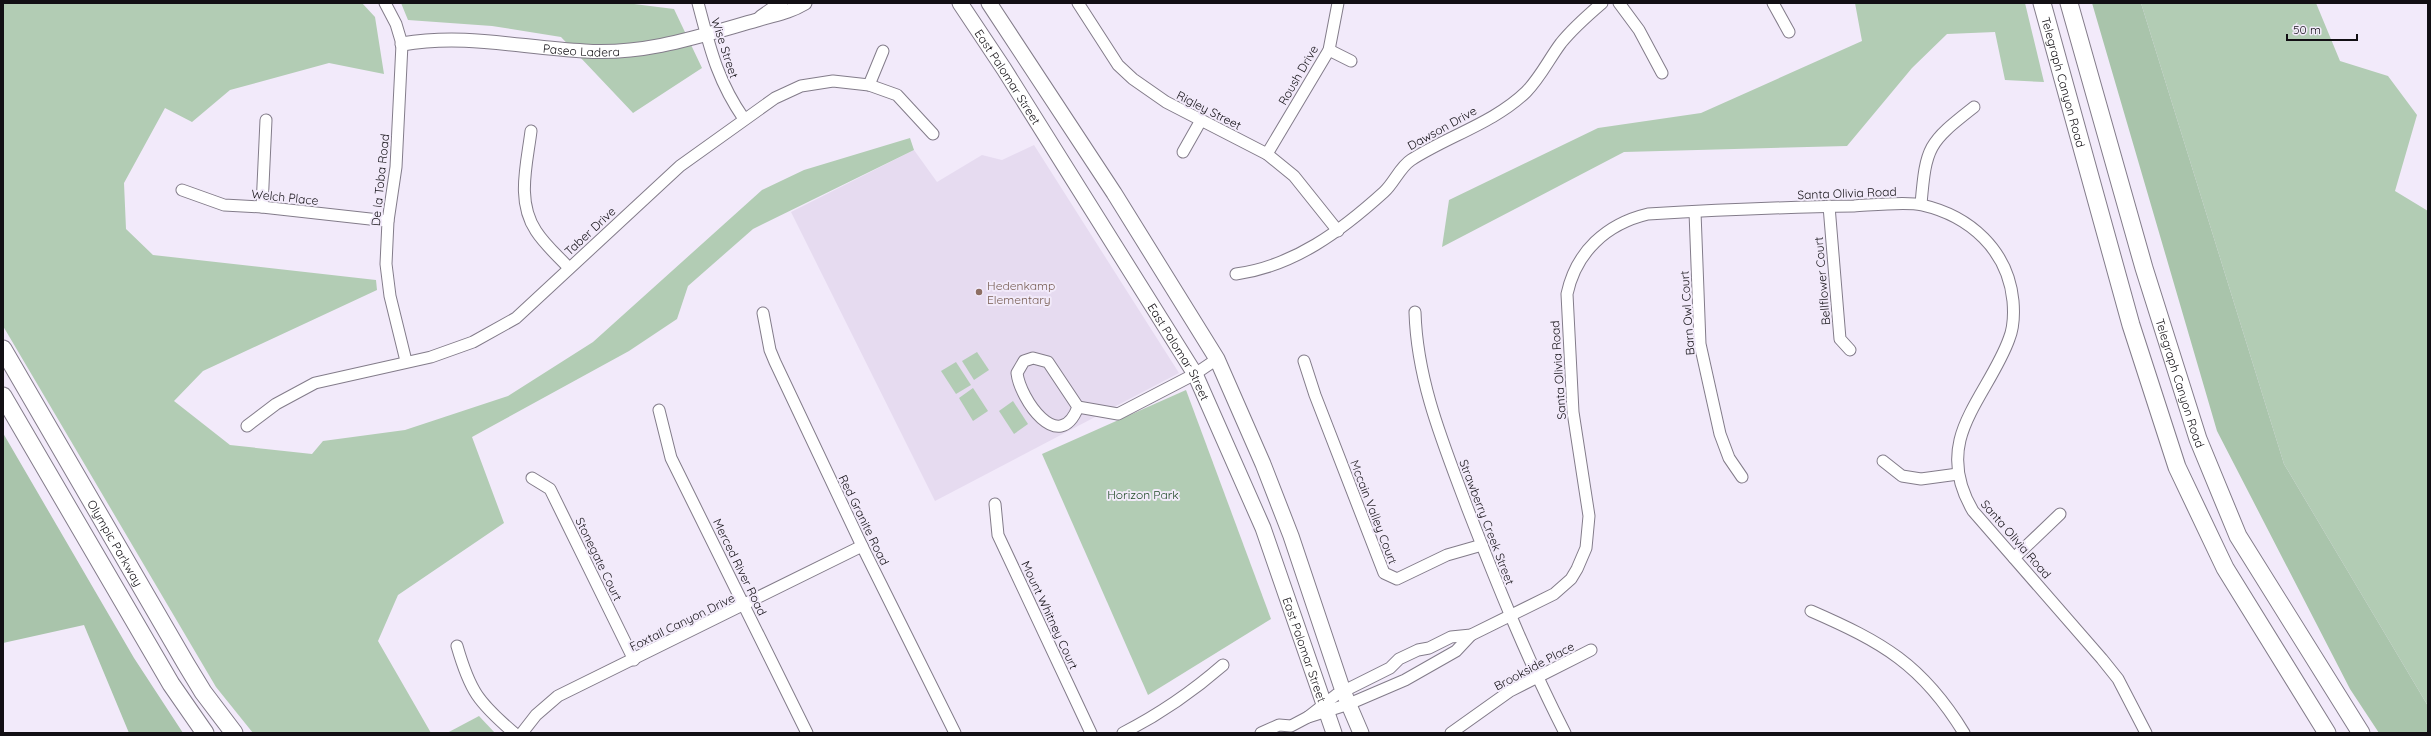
<svg xmlns="http://www.w3.org/2000/svg" width="2431" height="736" viewBox="0 0 2431 736" font-family="Quicksand,sans-serif">
  <style>
    .built { fill: #e6dbf0 }
    .green { fill: #b2ccb4 }
    .forest { fill: #a9c4ab }
    .lines { fill: none; stroke-linecap: round; stroke-linejoin: round }
    .minor-casing { stroke: #837c8a; stroke-width: 13 }
    .tertiary-casing { stroke: #837c8a; stroke-width: 15 }
    .secondary-casing { stroke: #837c8a; stroke-width: 17 }
    .primary-casing { stroke: #837c8a; stroke-width: 19 }
    .minor { stroke: #fff; stroke-width: 11 }
    .tertiary { stroke: #fff; stroke-width: 13 }
    .secondary { stroke: #fff; stroke-width: 15 }
    .primary { stroke: #fff; stroke-width: 17 }
    .education-dot { fill: #8d6e63; stroke: #f2eafa; stroke-width: 1.5 }
    .labels { text-anchor: middle; dominant-baseline: central; stroke-width: 4; stroke-linejoin: round; paint-order: stroke }
    .street-label { font-size: 12px; fill: #120f14; stroke: #f2eafa }
    .education-label { font-size: 12px; fill: #785e54; stroke: #f2eafa; text-anchor: start }
    .park-label { font-size: 12px; fill: #224b29; stroke: #f2eafa }
  </style>
  <rect width="100%" height="100%" fill="#f2eafa"/>
  <path class="built" d="M 1034,145 L 1179,373 L 935,501 L 791,212 L 914,150 L 937,182 L 982,155 L 1002,160 Z"/>
  <g class="green">
    <path d="M 3,3 L 362,3 L 375,17 L 384,74 L 329,63 L 230,90 L 192,122 L 165,108 L 124,183 L 126,229 L 153,255 L 376,280 L 377,290 L 203,371 L 174,401 L 230,445 L 312,454 L 323,441 L 405,430 L 508,396 L 593,342 L 762,190 L 804,170 L 910,138 L 914,150 L 753,229 L 688,286 L 677,319 L 629,351 L 472,437 L 504,523 L 398,595 L 378,641 L 431,733 L 253,733 L 216,687 L 3,326 Z"/>
    <path d="M 401,3 L 626,3 L 674,9 L 702,68 L 633,113 L 561,37 L 492,26 L 408,20 Z"/>
    <path d="M 1855,3 L 2025,3 L 2044,82 L 2005,80 L 1995,32 L 1947,34 L 1912,68 L 1847,146 L 1624,152 L 1442,247 L 1449,200 L 1598,128 L 1701,113 L 1862,41 Z"/>
    <path d="M 2141,3 L 2316,3 L 2340,61 L 2388,76 L 2417,115 L 2395,191 L 2428,211 L 2428,706 L 2284,464 Z"/>
    <path d="M 977,352 L 989,370 L 974,380 L 962,361 Z"/>
    <path d="M 956,362 L 971,385 L 956,394 L 941,371 Z"/>
    <path d="M 973,388 L 988,411 L 973,421 L 959,398 Z"/>
    <path d="M 1186,390 L 1271,619 L 1148,695 L 1042,454 Z"/>
    <path d="M 1013,401 L 1028,424 L 1014,434 L 999,411 Z"/>
    <path d="M 479,716 L 495,733 L 447,733 Z"/>
  </g>
  <g class="forest">
    <path d="M 2092,3 L 2141,3 L 2284,464 L 2428,706 L 2428,733 L 2379,733 L 2350,689 L 2217,431 Z"/>
    <path d="M 3,433 L 134,658 L 183,733 L 129,733 L 84,625 L 3,643 Z"/>
  </g>
  <g class="lines">
    <defs>
      <g id="minor">
        <path d="M 385,3 L 396,24 L 402,44 L 396,167 L 388,221 L 386,264 L 390,296 L 406,361"/>
        <path d="M 698,3 C 710,48 717,80 744,119"/>
        <path d="M 1078,3 L 1118,65 L 1133,79 L 1166,102 L 1267,154 L 1294,176 L 1338,231"/>
        <path d="M 1619,3 L 1639,30 L 1662,73"/>
        <path d="M 1773,3 L 1789,32"/>
        <path d="M 1329,50 L 1351,61"/>
        <path d="M 869,85 L 883,51"/>
        <path d="M 531,131 C 527,164 516,201 536,231 C 545,245 558,256 569,268"/>
        <path d="M 1183,152 L 1200,122"/>
        <path d="M 1267,154 L 1329,50 L 1338,3"/>
        <path d="M 182,190 L 224,205 L 262,207 L 388,221"/>
        <path d="M 1921,204 C 1926,146 1928,143 1974,107"/>
        <path d="M 1829,206 L 1840,339 L 1850,350"/>
        <path d="M 262,207 L 266,120"/>
        <path d="M 1695,212 L 1700,344 L 1720,434 L 1729,458 L 1742,477"/>
        <path d="M 1236,274 C 1294,266 1341,231 1384,192 C 1394,183 1400,167 1411,160 C 1448,136 1494,123 1526,92 C 1540,78 1549,59 1561,43 C 1573,28 1588,15 1602,3"/>
        <path d="M 1415,312 C 1417,381 1443,443 1467,507 C 1497,584 1527,659 1565,733"/>
        <path d="M 763,313 L 770,350 L 775,362 L 862,546 L 955,733"/>
        <path d="M 1033,358 L 1048,362 L 1078,407 C 1059,456 1020,399 1017,373 L 1024,361 Z"/>
        <path d="M 1304,361 L 1315,395 L 1384,573 L 1397,579 L 1447,555 L 1482,545"/>
        <path d="M 1078,407 L 1118,414 L 1195,374 L 1217,359"/>
        <path d="M 659,410 L 671,458 L 807,733"/>
        <path d="M 247,426 L 276,404 L 315,383 L 431,357 L 473,342 L 516,318 L 680,166 L 775,98 L 801,86 L 833,81 L 869,85 L 897,95 L 933,134"/>
        <path d="M 1883,461 L 1902,476 L 1921,479 L 1958,474"/>
        <path d="M 532,478 L 550,489 L 634,660"/>
        <path d="M 995,504 L 998,535 L 1091,733"/>
        <path d="M 2014,558 L 2060,514"/>
        <path d="M 1811,611 C 1882,642 1922,664 1964,733"/>
        <path d="M 457,646 C 470,691 478,702 514,733"/>
        <path d="M 1308,717 L 1336,695 L 1390,668 L 1399,659 L 1418,650 L 1429,648 L 1451,637 L 1471,635 L 1554,594 L 1571,579 L 1577,569 L 1586,548 L 1589,516 L 1573,412 L 1567,294 C 1576,252 1606,224 1648,214 C 1717,210 1786,207 1854,206 C 1872,205 1907,201 1922,205 C 1970,216 2008,250 2013,301 C 2014,313 2014,327 2009,339 C 1997,373 1968,407 1960,440 C 1954,465 1960,489 1973,511 L 2102,659 L 2118,679 L 2146,733"/>
        <path d="M 522,733 L 536,715 L 558,696 L 862,546"/>
        <path d="M 1123,733 C 1160,714 1192,692 1223,665"/>
        <path d="M 1261,733 L 1279,725 L 1291,726 L 1308,717 L 1349,704 L 1405,680 L 1456,651 L 1471,635"/>
        <path d="M 1451,733 L 1510,691 L 1591,650"/>
      </g>
      <g id="tertiary">
        <path d="M 761,17 L 781,3"/>
        <path id="s1" d="M 402,44 C 467,33 521,48 585,51 C 645,55 700,36 757,20 C 776,14 786,14 805,3"/>
      </g>
      <g id="secondary">
        <path id="s2" d="M 960,3 L 1004,69 L 1195,374 L 1263,528 L 1334,733"/>
        <path d="M 989,3 L 1114,193 L 1217,359 L 1263,464 L 1291,536 L 1343,691 L 1361,733"/>
      </g>
      <g id="primary">
        <path id="s3" d="M 2042,3 L 2131,325 L 2177,467 L 2225,568 L 2327,733"/>
        <path id="s4" d="M 2069,3 L 2144,268 L 2198,439 L 2238,536 L 2361,733"/>
        <path id="s5" d="M 3,349 L 186,664 L 203,692 L 234,733"/>
        <path d="M 3,396 L 171,684 L 205,733"/>
      </g>
    </defs>
    <use href="#minor" class="minor-casing"/>
    <use href="#tertiary" class="tertiary-casing"/>
    <use href="#secondary" class="secondary-casing"/>
    <use href="#primary" class="primary-casing"/>
    <use href="#minor" class="minor"/>
    <use href="#tertiary" class="tertiary"/>
    <use href="#secondary" class="secondary"/>
    <use href="#primary" class="primary"/>
  </g>
  <circle class="education-dot" cx="979" cy="292" r="4"/>
  <g class="labels">
    <g class="street-label">
      <text transform="translate(725 48) rotate(72)">Wise Street</text>
      <text stroke="none"><textPath href="#s1" startOffset="180">Paseo Ladera</textPath></text>
      <text transform="translate(1298 75) rotate(-60)">Roush Drive</text>
      <text stroke="none"><textPath href="#s2" startOffset="88">East Palomar Street</textPath></text>
      <text stroke="none"><textPath href="#s3" startOffset="82">Telegraph Canyon Road</textPath></text>
      <text transform="translate(1209 110) rotate(27)">Rigley Street</text>
      <text transform="translate(1442 128) rotate(-29)">Dawson Drive</text>
      <text transform="translate(380 180) rotate(-84)">De la Toba Road</text>
      <text transform="translate(1847 193) rotate(-2)">Santa Olivia Road</text>
      <text transform="translate(285 197) rotate(6)">Welch Place</text>
      <text transform="translate(590 231) rotate(-43)">Taber Drive</text>
      <text transform="translate(1822 281) rotate(-95)">Bellflower Court</text>
      <text transform="translate(1687 313) rotate(-94)">Barn Owl Court</text>
      <text stroke="none"><textPath href="#s2" startOffset="412">East Palomar Street</textPath></text>
      <text transform="translate(1558 370) rotate(-94)">Santa Olivia Road</text>
      <text stroke="none"><textPath href="#s4" startOffset="396">Telegraph Canyon Road</textPath></text>
      <text transform="translate(1374 512) rotate(69)">Mccain Valley Court</text>
      <text transform="translate(864 520) rotate(64)">Red Granite Road</text>
      <text transform="translate(1487 522) rotate(69)">Strawberry Creek Street</text>
      <text transform="translate(2016 539) rotate(49)">Santa Olivia Road</text>
      <text stroke="none"><textPath href="#s5" startOffset="224">Olympic Parkway</textPath></text>
      <text transform="translate(599 559) rotate(64)">Stonegate Court</text>
      <text transform="translate(740 567) rotate(64)">Merced River Road</text>
      <text transform="translate(1050 615) rotate(65)">Mount Whitney Court</text>
      <text transform="translate(682 622) rotate(-26)">Foxtail Canyon Drive</text>
      <text stroke="none"><textPath href="#s2" startOffset="736">East Palomar Street</textPath></text>
      <text transform="translate(1534 666) rotate(-28)">Brookside Place</text>
    </g>
    <g class="education-label">
      <text x="987" y="285">Hedenkamp<tspan x="987" dy="14">Elementary</tspan></text>
    </g>
    <g class="park-label">
      <text x="1143" y="494">Horizon Park</text>
    </g>
  </g>
  <rect width="2431" height="736" fill="none" stroke="#120f14" stroke-width="8"/>
  <path d="M2287 34v6h70v-6" fill="none" stroke="#120f14" stroke-width="2"/>
  <text x="2293" y="34" font-size="12" fill="#120f14" stroke="#f2eafa" stroke-width="3" paint-order="stroke">50 m</text>
</svg>
